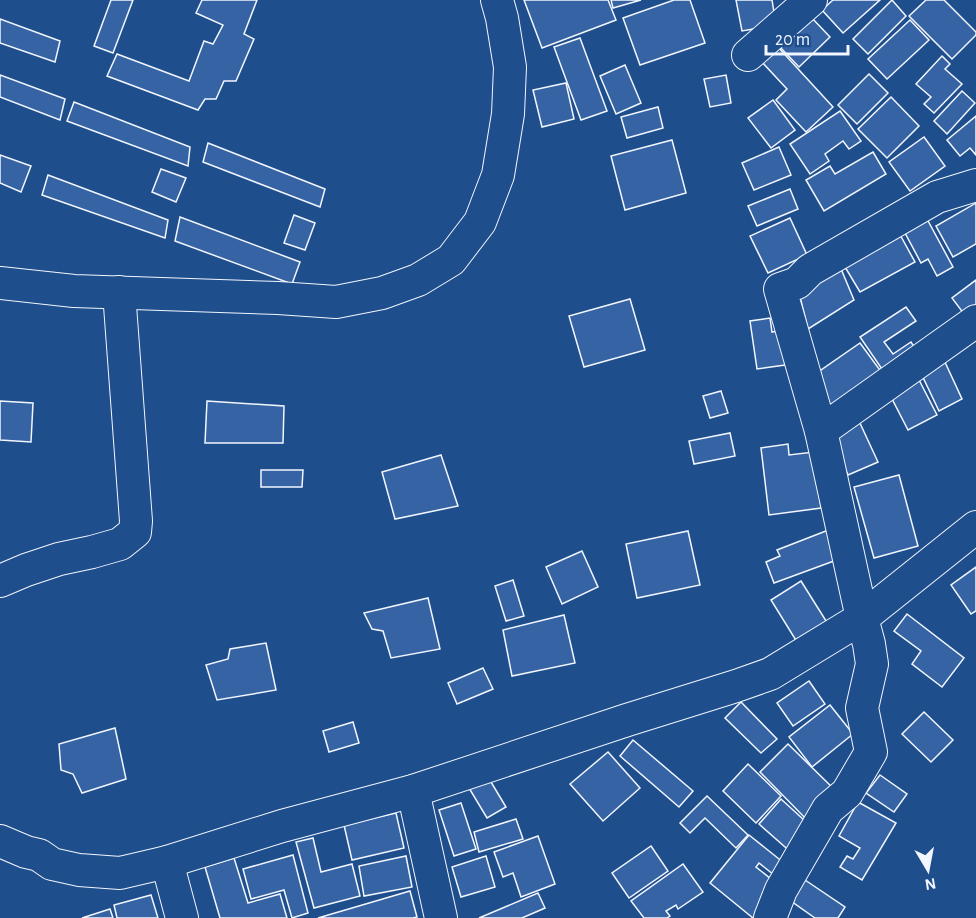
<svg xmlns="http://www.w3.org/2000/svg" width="976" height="918" viewBox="0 0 976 918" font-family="'Alegreya Sans',sans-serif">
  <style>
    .building { fill: #3563a3; stroke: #f2f6ff; stroke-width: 1.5 }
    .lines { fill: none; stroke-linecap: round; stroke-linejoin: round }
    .minor-casing { stroke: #f2f6ff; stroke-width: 34 }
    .minor { stroke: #1f4e8c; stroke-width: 32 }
  </style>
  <rect width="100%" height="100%" fill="#1f4e8c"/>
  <g class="building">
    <path d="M 111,0 L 133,0 L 113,53 L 94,46 Z"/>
    <path d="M 202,0 L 257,0 L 244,34 L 254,39 L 236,81 L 224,81 L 216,99 L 205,99 L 198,110 L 107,76 L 117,54 L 189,81 L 204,41 L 213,44 L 223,25 L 196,13 Z"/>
    <path d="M 524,0 L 608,0 L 616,20 L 542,48 Z"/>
    <path d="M 611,0 L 641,0 L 613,8 Z"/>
    <path d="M 674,0 L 690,0 L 705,43 L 640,65 L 623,18 Z"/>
    <path d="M 736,0 L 772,0 L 776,25 L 742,31 Z"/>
    <path d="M 833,0 L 880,0 L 843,33 L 822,10 Z"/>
    <path d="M 892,0 L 906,16 L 868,54 L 853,39 Z"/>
    <path d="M 926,0 L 944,0 L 976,32 L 976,35 L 952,59 L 909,16 Z"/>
    <path d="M 810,16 L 830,37 L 799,67 L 779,46 Z"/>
    <path d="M 0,19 L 60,41 L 55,62 L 0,43 Z"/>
    <path d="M 910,20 L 929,40 L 887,79 L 868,59 Z"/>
    <path d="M 580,38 L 607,111 L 581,120 L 554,47 Z"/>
    <path d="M 777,46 L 833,107 L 806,132 L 776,100 L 787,89 L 761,61 Z"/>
    <path d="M 942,56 L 950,64 L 945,69 L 962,84 L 934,113 L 924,104 L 931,97 L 916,84 Z"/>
    <path d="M 625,65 L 641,103 L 616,114 L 600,76 Z"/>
    <path d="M 869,74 L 888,93 L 857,124 L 838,105 Z"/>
    <path d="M 0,75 L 65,99 L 60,120 L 0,97 Z"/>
    <path d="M 726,75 L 731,103 L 710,107 L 704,79 Z"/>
    <path d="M 566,83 L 574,119 L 542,127 L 533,90 Z"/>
    <path d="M 962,91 L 975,103 L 947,134 L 934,121 Z"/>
    <path d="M 891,97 L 919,126 L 887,158 L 858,129 Z"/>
    <path d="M 773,100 L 795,130 L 771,148 L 748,118 Z"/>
    <path d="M 74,102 L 190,147 L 188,166 L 67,121 Z"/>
    <path d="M 658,107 L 663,128 L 627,138 L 621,117 Z"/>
    <path d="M 840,111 L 861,141 L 849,149 L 843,141 L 825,154 L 829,161 L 810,174 L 790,144 Z"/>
    <path d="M 976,116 L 976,155 L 970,148 L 960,156 L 947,140 Z"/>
    <path d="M 924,137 L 945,166 L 910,191 L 889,162 Z"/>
    <path d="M 672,140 L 686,193 L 625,210 L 611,156 Z"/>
    <path d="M 208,143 L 325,189 L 320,207 L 203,162 Z"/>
    <path d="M 779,147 L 791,175 L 754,190 L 742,163 Z"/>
    <path d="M 873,152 L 886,174 L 824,211 L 806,180 L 830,166 L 835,174 Z"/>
    <path d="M 0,155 L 31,166 L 21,192 L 0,183 Z"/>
    <path d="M 161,169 L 186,178 L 176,202 L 152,192 Z"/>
    <path d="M 48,175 L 168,220 L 165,238 L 42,195 Z"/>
    <path d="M 790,189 L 798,209 L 757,226 L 748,206 Z"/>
    <path d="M 976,203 L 976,244 L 953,257 L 936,226 Z"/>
    <path d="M 294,215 L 315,223 L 305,250 L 284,243 Z"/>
    <path d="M 180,217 L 300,262 L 292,284 L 175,241 Z"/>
    <path d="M 790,218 L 807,255 L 768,273 L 750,236 Z"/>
    <path d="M 927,219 L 953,267 L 937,276 L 928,259 L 921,263 L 904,231 Z"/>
    <path d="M 898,231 L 915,262 L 860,292 L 842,262 Z"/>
    <path d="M 839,264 L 854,300 L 808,329 L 798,289 Z"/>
    <path d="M 976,280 L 976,317 L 970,322 L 952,298 Z"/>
    <path d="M 630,299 L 645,350 L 584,367 L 569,316 Z"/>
    <path d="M 906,307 L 916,321 L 884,342 L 893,354 L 911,342 L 918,353 L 886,375 L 860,337 Z"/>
    <path d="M 770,318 L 772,332 L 787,329 L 792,364 L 757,369 L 750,321 Z"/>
    <path d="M 860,343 L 885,377 L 835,412 L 811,377 Z"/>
    <path d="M 944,360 L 962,399 L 939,411 L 920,371 Z"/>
    <path d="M 917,376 L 937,415 L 908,430 L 888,391 Z"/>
    <path d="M 721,391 L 728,413 L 710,418 L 703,396 Z"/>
    <path d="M 0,401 L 33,403 L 31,442 L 0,440 Z"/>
    <path d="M 207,401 L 284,406 L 283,443 L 205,443 Z"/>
    <path d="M 859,421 L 878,462 L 848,475 L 830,435 Z"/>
    <path d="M 730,433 L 735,456 L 694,464 L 689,441 Z"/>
    <path d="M 788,444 L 789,455 L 814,452 L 821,508 L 769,515 L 761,448 Z"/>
    <path d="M 441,455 L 458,506 L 395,519 L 382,472 Z"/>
    <path d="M 261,470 L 303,470 L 302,487 L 261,487 Z"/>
    <path d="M 899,475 L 918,546 L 874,558 L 854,487 Z"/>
    <path d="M 831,529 L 842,558 L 774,583 L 766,562 L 780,556 L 777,550 Z"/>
    <path d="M 688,531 L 700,585 L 637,598 L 626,544 Z"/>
    <path d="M 582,551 L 598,587 L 562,604 L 546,567 Z"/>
    <path d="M 976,567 L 976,611 L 971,614 L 951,585 Z"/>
    <path d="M 513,580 L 524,616 L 506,621 L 495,586 Z"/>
    <path d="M 801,581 L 828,624 L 797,642 L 771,600 Z"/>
    <path d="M 428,598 L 440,649 L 391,658 L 383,631 L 372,629 L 364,613 Z"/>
    <path d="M 907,614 L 964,658 L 942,687 L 912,664 L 921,651 L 894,631 Z"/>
    <path d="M 564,615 L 575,663 L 512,676 L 503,630 Z"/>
    <path d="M 266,643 L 276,690 L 217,700 L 206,665 L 228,659 L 230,649 Z"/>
    <path d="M 483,668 L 493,689 L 457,704 L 448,683 Z"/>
    <path d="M 809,681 L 825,704 L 793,726 L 777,703 Z"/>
    <path d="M 741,702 L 777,739 L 761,753 L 725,718 Z"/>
    <path d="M 830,705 L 853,734 L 812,767 L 789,737 Z"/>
    <path d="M 924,712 L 953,740 L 931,762 L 902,734 Z"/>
    <path d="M 353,722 L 359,743 L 329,752 L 323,731 Z"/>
    <path d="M 115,728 L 126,779 L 82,793 L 73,774 L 61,770 L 59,744 Z"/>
    <path d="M 633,740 L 693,791 L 679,807 L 620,756 Z"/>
    <path d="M 788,744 L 838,793 L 809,822 L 760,772 Z"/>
    <path d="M 608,752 L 640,788 L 603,821 L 570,784 Z"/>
    <path d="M 748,764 L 781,796 L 756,823 L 723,791 Z"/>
    <path d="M 880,775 L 907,794 L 894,812 L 866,793 Z"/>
    <path d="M 488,777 L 506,807 L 487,818 L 469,788 Z"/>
    <path d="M 707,796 L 748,835 L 736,848 L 705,818 L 690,833 L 680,823 Z"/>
    <path d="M 781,799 L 815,830 L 793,854 L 759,824 Z"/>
    <path d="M 858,802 L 896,823 L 862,880 L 840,867 L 847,856 L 853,859 L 860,848 L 839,836 Z"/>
    <path d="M 461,803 L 476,849 L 454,856 L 439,810 Z"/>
    <path d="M 396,813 L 404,848 L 352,860 L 344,825 Z"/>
    <path d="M 516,819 L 523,839 L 479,852 L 474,832 Z"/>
    <path d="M 749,835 L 784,863 L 774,875 L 759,863 L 756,867 L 781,887 L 755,918 L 753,918 L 710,883 Z"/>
    <path d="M 538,836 L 555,884 L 521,897 L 513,873 L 503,877 L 494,852 Z"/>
    <path d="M 313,838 L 321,872 L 352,864 L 360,896 L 314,908 L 296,842 Z"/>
    <path d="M 651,846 L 668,871 L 629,898 L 612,873 Z"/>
    <path d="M 293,855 L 308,913 L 292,918 L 284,890 L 251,899 L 243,869 Z"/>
    <path d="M 406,856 L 412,887 L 364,896 L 359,866 Z"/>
    <path d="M 486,856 L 495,887 L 461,897 L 452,867 Z"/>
    <path d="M 234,858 L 248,903 L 280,894 L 287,918 L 220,918 L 205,867 Z"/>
    <path d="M 683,864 L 703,892 L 678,909 L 676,905 L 666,911 L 670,916 L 667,918 L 644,918 L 631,901 Z"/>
    <path d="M 805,880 L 845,907 L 838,918 L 815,918 L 791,901 Z"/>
    <path d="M 410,891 L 417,917 L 413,918 L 318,918 Z"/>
    <path d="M 538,893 L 545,908 L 522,918 L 479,918 Z"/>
    <path d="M 151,895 L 158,918 L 117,918 L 114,905 Z"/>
    <path d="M 110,909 L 113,918 L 82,918 Z"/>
  </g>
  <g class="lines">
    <defs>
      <g id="minor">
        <path d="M 748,55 L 811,0"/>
        <path d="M 0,283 L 74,291 L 278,298 L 336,302 L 382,293 L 418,280 L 451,260 L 480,222 L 498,175 L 508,114 L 510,67 L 502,18 L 497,0"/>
        <path d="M 821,431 L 976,321"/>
        <path d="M 0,581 L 26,570 L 59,559 L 92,552 L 120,544 L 135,532 L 136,521 L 119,292"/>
        <path d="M 413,791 L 441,918"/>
        <path d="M 0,841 L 26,852 L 39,855 L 52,864 L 79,870 L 120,873 L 167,862 L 282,826 L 413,791 L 627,720 L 736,686 L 770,674 L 862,618 L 976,527"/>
        <path d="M 167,862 L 182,918"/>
        <path d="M 770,918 L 781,890 L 828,809 L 847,793 L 871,752 L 862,708 L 872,664 L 869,644 L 862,618 L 821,431 L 780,289 L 797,283 L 810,270 L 937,197 L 976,185"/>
      </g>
    </defs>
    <use href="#minor" class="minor-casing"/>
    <use href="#minor" class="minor"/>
  </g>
  <g transform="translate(928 870) rotate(170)" stroke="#1f4e8c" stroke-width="4.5" paint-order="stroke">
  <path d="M0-4.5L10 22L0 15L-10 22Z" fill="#f2f6ff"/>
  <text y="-9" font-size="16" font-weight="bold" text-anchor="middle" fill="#f2f6ff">N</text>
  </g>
  <path d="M766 45v9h82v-9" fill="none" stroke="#f2f6ff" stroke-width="3"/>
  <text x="775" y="45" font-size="18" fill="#f2f6ff" stroke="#1f4e8c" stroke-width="4.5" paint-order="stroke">20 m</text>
</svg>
